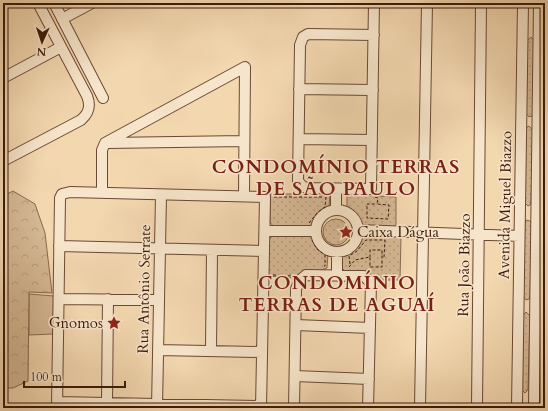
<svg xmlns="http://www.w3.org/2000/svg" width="548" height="411" font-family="Cardo,serif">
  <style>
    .grass { fill: #d4b793; stroke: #88684f }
    .forest { fill: url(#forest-crowns); stroke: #88684f }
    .park { fill: url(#park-dots); stroke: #88684f }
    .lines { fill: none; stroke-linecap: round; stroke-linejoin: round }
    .minor-casing { stroke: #6a4934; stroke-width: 12 }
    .path { stroke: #3c1a0b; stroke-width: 1; stroke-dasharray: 3 2; stroke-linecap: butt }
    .minor { stroke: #f7e5cb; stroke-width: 10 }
    .labels { text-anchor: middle; stroke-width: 3; stroke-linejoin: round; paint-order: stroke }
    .street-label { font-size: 15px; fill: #3c1a0b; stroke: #f7e5cb }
    .poi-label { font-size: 15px; fill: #3c1a0b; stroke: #f7e5cb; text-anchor: start }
    .district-label { font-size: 19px; font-weight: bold; letter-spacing: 1px; fill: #7a1f14; stroke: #f7e5cb }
  </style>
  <defs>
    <pattern id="forest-crowns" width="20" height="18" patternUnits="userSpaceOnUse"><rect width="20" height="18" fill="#d4b793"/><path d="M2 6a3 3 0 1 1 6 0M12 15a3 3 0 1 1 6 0" fill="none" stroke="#b79d7d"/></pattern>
    <pattern id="park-dots" width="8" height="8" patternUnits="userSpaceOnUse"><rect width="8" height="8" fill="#d4b793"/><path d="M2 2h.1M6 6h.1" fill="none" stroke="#b79d7d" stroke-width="1.8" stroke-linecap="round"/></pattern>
  </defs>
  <rect width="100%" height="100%" fill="#f3d7af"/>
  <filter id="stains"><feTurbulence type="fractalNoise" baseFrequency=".005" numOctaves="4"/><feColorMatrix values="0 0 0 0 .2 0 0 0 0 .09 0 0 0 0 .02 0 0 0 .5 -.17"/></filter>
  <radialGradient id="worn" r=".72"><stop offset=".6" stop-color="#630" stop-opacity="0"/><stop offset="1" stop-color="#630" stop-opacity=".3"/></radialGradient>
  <path class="grass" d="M29,294L54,296L53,334L29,335Z"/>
  <path class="forest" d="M13,191L35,204L45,233L52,293L29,292L28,381L13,388H3V196Z"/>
  <path class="park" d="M531,37L534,41L533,113L532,116L529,117L526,113L527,41Z
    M529,126L533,130L531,202L530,205L528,206L524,202L526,129L527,127Z
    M303,191L330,193L329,208C322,213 314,225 307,227L273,226L270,222V194H300Z
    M347,192L372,193L378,196L396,197V227L362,225L356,215L347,209Z
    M323 232a13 13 0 1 1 26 0a13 13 0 1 1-26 0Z
    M526,220L530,221L532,223L530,296L529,299L526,300L523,296L525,223Z
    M312,234L315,244L328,253L327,268L297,278L267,276L268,242L271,237L275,235Z
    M362,235L401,236L400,280H375C367,272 356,272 345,271L342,268V261L340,260V253C352,253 357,245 362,235Z
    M526,312L530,316L528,389L527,391L525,393L521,389L523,316Z"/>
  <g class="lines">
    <defs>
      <path id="minor" d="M54,3L103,98
        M62,19L92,3
        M374,35L308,34L303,37L300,45L298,181L303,187L310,188L371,189C372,127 373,65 374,3
        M3,78L61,47
        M299,89L373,90
        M299,139L372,140
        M107,143L244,141
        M3,161L81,120C89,113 91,106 87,96L38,3
        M336,189V210
        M102,193V150L105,143L245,67L244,196
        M316 231a21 21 0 1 1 42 0a21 21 0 1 1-42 0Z
        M358,230L519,236
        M265,231H316
        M59,246L264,251
        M337,275V252
        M59,299L159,300
        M296,325L370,328
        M158,350L262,352
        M211,351L212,250
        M295,376L369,379
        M57,402L262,406
        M107,403L108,299
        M57,408L60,198L62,194L70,192L265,197L261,408
        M157,408L161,195
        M294,408L296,289L300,280L306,275L364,276L371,283L368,408
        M420,408L427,3
        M477,408L481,3
        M517,408L523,3
        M534,408L539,3"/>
    </defs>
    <use href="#minor" class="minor-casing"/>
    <path class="path" d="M274,197H323
      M375,197L378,198L377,204L389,205L388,219L367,218V204H377
      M309,223L318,212L325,207L326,197
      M312,240L317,249L325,255V266H324
      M350,264L349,256L357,251L366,240H385L384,257L383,258
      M349,267L355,260L370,257V267H382V250H370V257
      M273,275L292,276"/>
    <use href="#minor" class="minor"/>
  </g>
  <defs>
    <symbol id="sight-bare" viewBox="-9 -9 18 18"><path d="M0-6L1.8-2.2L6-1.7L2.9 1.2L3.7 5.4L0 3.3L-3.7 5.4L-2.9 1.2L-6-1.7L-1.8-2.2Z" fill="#8f2418" stroke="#f7e5cb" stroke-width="2.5" paint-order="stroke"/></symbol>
  </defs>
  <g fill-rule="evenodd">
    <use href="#sight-bare" x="336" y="222" width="20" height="20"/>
    <use href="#sight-bare" x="104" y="313" width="20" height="20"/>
  </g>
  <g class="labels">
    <g class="street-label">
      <text transform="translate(505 205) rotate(-89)" y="5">Avenida Miguel Biazzo</text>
      <text transform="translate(464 265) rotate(-89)" y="5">Rua João Biazzo</text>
      <text transform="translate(144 289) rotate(-89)" y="5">Rua Antônio Serrate</text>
    </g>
    <g class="poi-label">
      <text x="357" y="237">Caixa Dágua</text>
      <text x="103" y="328" text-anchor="end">Gnomos</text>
    </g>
    <g class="district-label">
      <text x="336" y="173">CONDOMÍNIO TERRAS<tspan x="336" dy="22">DE SÃO PAULO</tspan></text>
      <text x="337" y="289">CONDOMÍNIO<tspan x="337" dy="22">TERRAS DE AGUAÍ</tspan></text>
    </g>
  </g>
  <rect width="548" height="411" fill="none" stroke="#f3d7af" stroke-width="16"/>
  <rect x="4" y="4" width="540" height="403" fill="none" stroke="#3c1a0b" stroke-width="2"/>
  <rect x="8" y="8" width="532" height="395" fill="none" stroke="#3c1a0b"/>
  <g transform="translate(42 42) rotate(183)" stroke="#f7e5cb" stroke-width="3" paint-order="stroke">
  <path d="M0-3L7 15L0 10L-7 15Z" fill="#3c1a0b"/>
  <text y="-6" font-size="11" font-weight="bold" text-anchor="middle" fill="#3c1a0b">N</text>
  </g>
  <path d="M24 381v6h101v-6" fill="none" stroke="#3c1a0b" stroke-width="2"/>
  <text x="30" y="381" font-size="12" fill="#3c1a0b" stroke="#f7e5cb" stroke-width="3" paint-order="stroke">100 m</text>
  <rect width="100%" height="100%" filter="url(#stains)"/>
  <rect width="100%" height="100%" fill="url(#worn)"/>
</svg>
